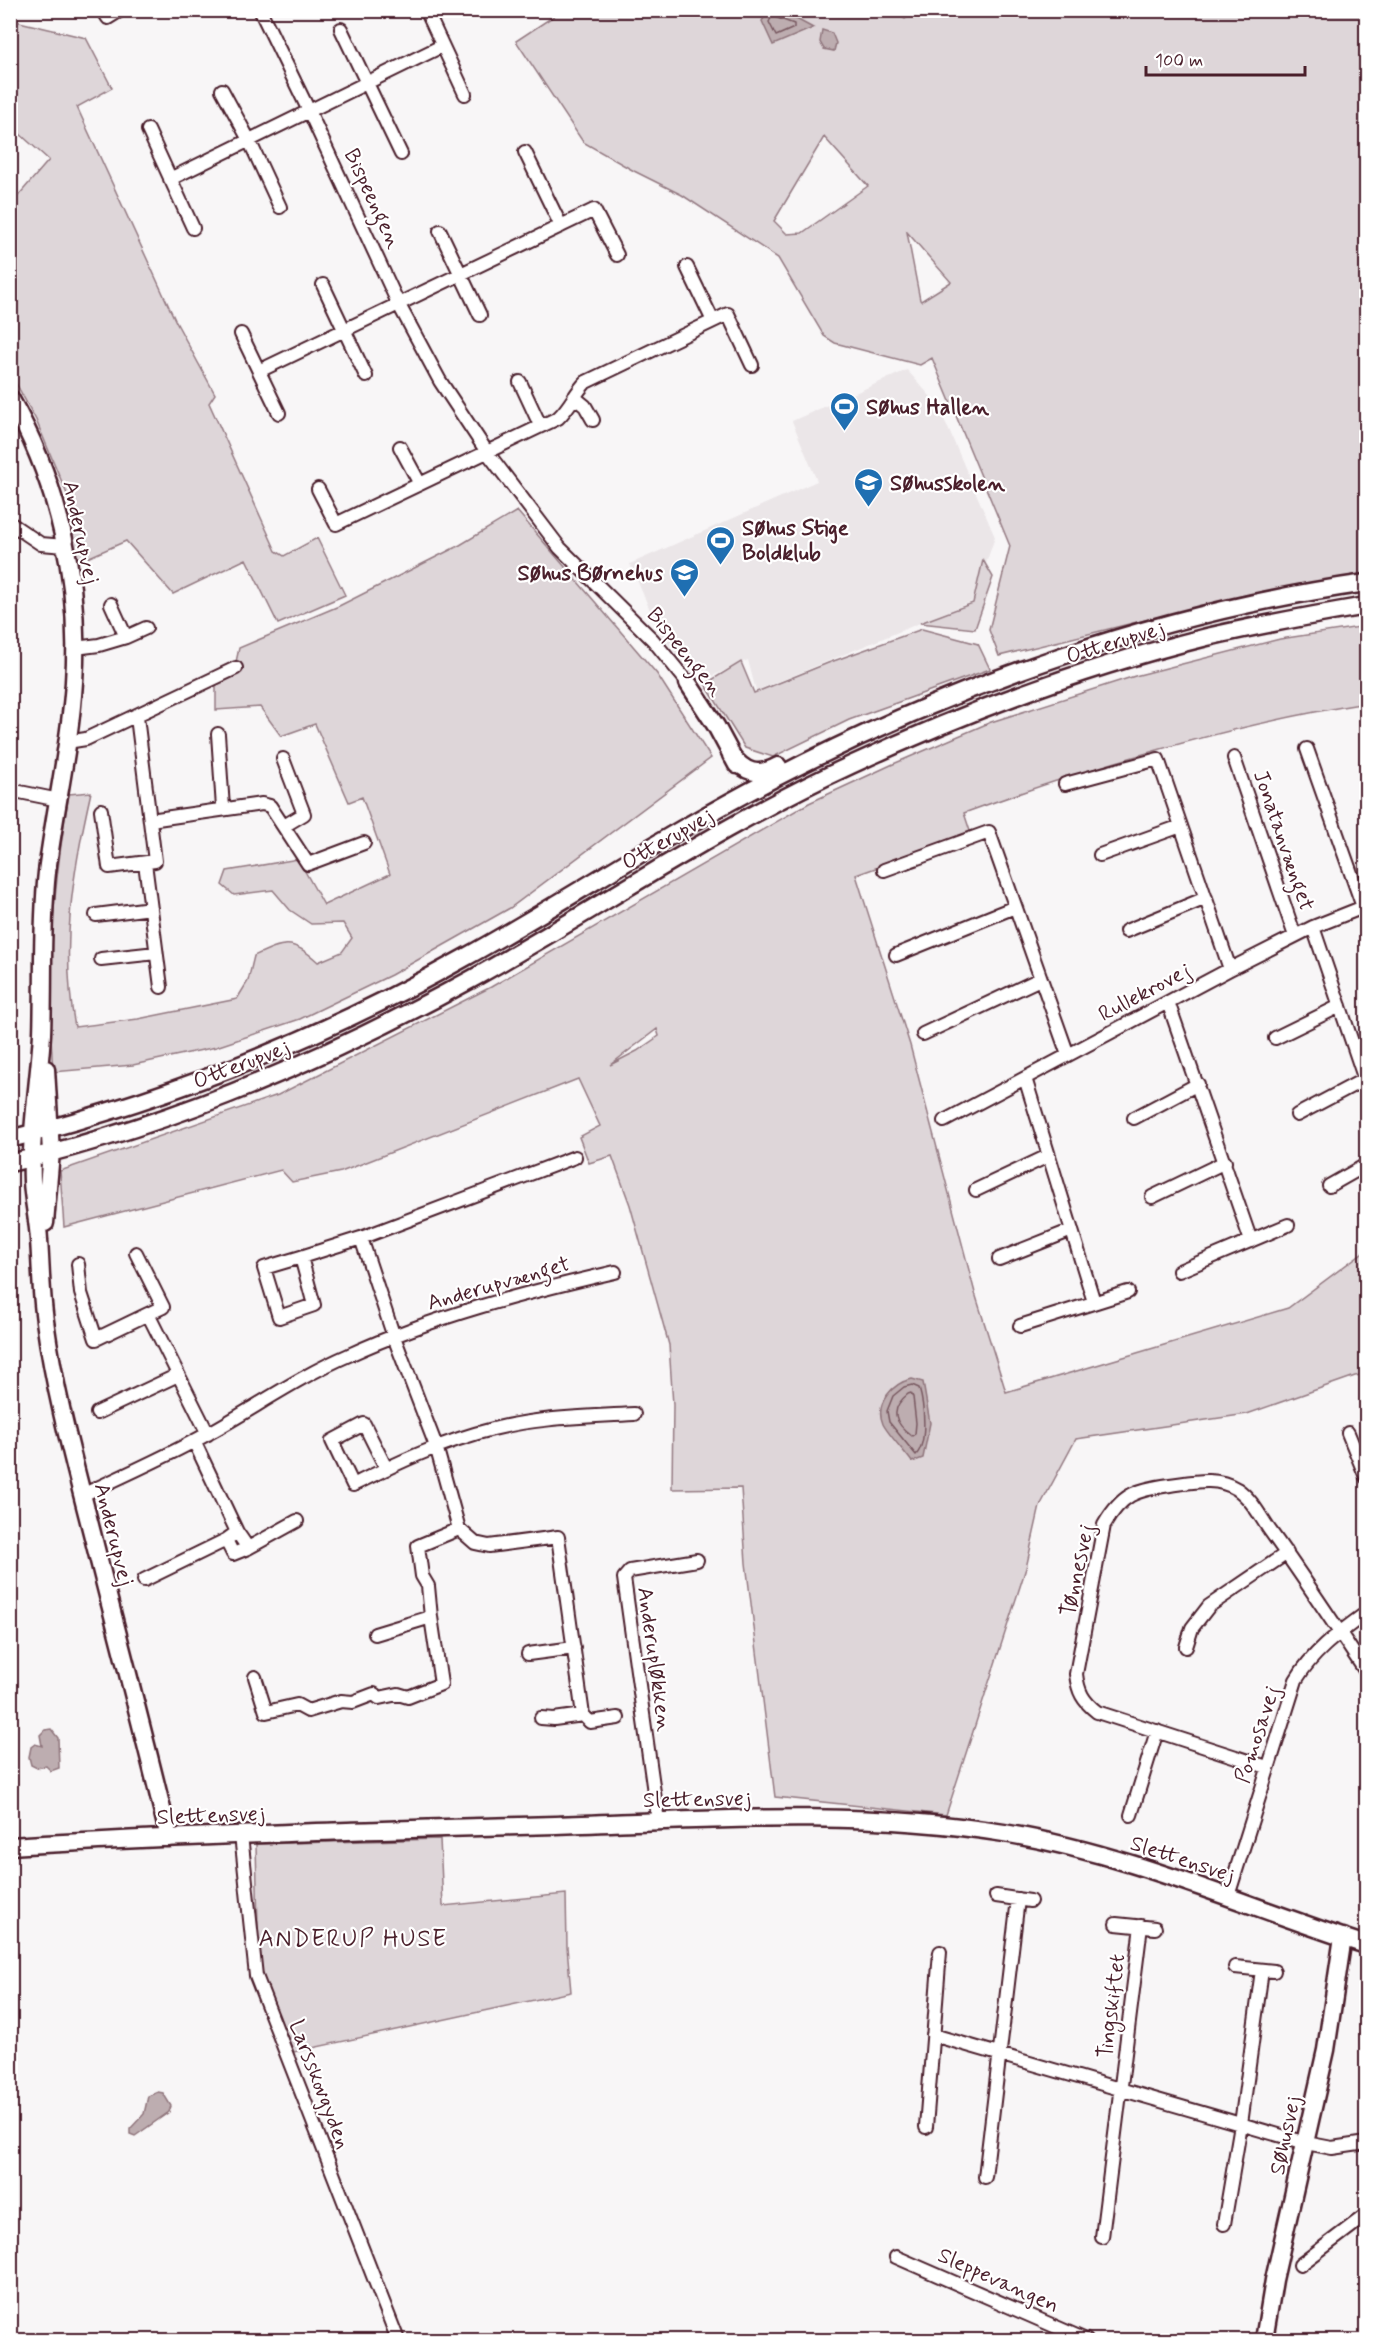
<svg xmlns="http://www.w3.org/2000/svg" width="1377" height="2351" font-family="Mynerve,sans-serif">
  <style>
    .built { fill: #ebe6e8 }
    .green { fill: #ded6d9; stroke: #947a82; stroke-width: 1.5; fill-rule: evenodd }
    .water { fill: #bdadb0; stroke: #8f747b; stroke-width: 1.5 }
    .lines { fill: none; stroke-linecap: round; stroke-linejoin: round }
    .shore { stroke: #785860; stroke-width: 1.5 }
    .street-casing { stroke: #4a1f2b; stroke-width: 16 }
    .secondary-casing { stroke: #4a1f2b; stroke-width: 21 }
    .street { stroke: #fff; stroke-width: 12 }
    .secondary { stroke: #fff; stroke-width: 16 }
    .labels { text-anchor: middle; stroke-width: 4.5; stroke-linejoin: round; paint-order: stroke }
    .street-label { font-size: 22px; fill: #4a1f2b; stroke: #fff }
    .poi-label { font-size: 22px; font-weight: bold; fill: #4a1f2b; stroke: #fff; text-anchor: start }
    .neighbourhood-label { font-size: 24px; letter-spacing: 1.5px; fill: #4a1f2b; stroke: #fff }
  </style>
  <rect width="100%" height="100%" fill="#f8f6f7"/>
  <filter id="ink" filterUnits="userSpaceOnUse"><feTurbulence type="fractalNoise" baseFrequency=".0167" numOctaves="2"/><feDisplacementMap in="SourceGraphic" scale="12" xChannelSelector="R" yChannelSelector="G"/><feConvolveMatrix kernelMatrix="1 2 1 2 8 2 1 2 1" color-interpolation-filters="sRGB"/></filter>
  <g filter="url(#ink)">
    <path class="built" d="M907,370L938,405L995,537L973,601L756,691L748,660L699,682L660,633L630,564L817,481L792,421Z"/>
    <path class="green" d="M563,10L913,11L903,17L890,11L905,19L919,10L1366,11V573L1251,594L999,656L989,630L1010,546L932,358L920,365L835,343L824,336L778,258L682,195L634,171L583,142L516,41ZM824,137L868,186L802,233L787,234L774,221ZM907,232L951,282L921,301L920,300Z
      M11,20L86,38L112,88L77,107L176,322L215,394L209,403L276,551L284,556L317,538L345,595L278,624L246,559L173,594L126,541L76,563L69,499L36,420L11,374V204L49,160L11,126Z
      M517,511L657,674L711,758L510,908L391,975L300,1019L216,1047L133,1065L53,1072C46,979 53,885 69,794L91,792C73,871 60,946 75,1027L138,1019L237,999L248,981L254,956C284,942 292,938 318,962L342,952L352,938L343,923L311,924L290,910L273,890L234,895L222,885L227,871L298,859L324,905L390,874L362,797L349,802L315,724L281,736L260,707L216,710V673L236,662L239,648L339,606L460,545Z
      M983,560L993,577L975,629L920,623L973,603Z
      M1366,626V703C1228,725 1095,765 964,813L971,834L856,875L910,1045L975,1293L1006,1392L1288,1308L1366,1250V1374L1355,1376L1247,1414L1076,1439L1040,1506L1026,1568L946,1815L775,1797L746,1563L741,1488L672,1489L673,1405L669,1345L630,1205L612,1156L589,1163L579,1137L600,1126L578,1079L341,1172L292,1182L281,1170L64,1227L60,1171L278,1095L491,987L809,803L891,765L991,722L1135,676L1280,639ZM657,1029L659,1036L637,1051L610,1065Z
      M922,629L978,644L990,669L849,720L773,757L745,748L705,684L741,662L754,693L828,663Z
      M440,1839L443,1906L566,1894L567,1947L571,1992L294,2052L259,1971L256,1844Z"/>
    <path class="water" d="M768,11L789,15L813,28L773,45L762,21Z
      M822,30L832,33L836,43L834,51L824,49L820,42Z
      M912,1379L923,1382L930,1423L923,1458L912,1462C905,1452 888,1434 883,1424C874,1403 893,1383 912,1379Z
      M51,1729L58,1738L59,1768L51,1771L46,1766L37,1768L31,1765L29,1757L31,1747L35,1744L42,1746L40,1735L45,1730Z
      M158,2092L163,2093L171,2106L169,2112L135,2136L130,2134V2129L144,2114L148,2096Z"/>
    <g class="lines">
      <path class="shore" d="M772,16L794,24V28L776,36L769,22Z
        M912,1385L919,1388C924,1404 928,1442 916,1455L889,1422L887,1411L893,1396L904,1387Z
        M908,1394L911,1393L913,1397L916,1423L915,1434L912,1436C894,1423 889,1409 908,1394Z"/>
      <defs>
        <path id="street" d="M103,10L108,18L121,10
          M260,10L309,111L398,303L440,381L487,452L560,548L653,640L688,683
          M426,10L465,94
          M341,29L401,154
          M222,90L249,140L280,207
          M148,130L193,228
          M525,152L561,226
          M170,179L442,46
          M440,231L480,315
          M687,267L713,321
          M323,285L366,376
          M241,334L279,413
          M259,371L594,210L617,255
          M520,382L540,425
          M574,397L585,406L593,420
          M400,447L420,484
          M318,489L336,524L558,418C570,407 575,393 586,382L728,314L752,365
          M10,523L41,544L65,546
          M126,637L146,628
          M75,648L99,645L126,637L111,604
          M218,734L223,808
          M67,742L86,739L236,668
          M1307,749L1363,907
          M1234,758L1295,936
          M283,759L304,814L284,826
          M1065,784L1158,759L1230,969
          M10,790L59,800
          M101,810L109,867L155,861L137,717
          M150,820L262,804L270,806L308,864L364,843
          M1100,855L1181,826
          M145,863L161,987
          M884,870L989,832L1068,1055
          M96,915L151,908
          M1313,927L1366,1083
          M1126,931L1206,898
          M896,955L1015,907
          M101,959L156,953
          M1168,1002L1251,1241
          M923,1034L1040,979
          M1275,1038L1340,1006
          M1025,1078L1094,1302
          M1297,1115L1365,1079
          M1134,1118L1198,1084
          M944,1121L1230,969L1313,927L1366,906
          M1329,1186L1366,1165
          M976,1190L1048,1156
          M1152,1197L1225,1162
          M361,1238L394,1337L436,1446L459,1529
          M136,1253L163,1307L148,1314L208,1434
          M301,1257L264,1268L279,1317L314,1305L301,1257L361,1238L575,1157
          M999,1259L1072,1230
          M78,1264L81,1293L96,1339L148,1314
          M1179,1271L1288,1225
          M1020,1326L1128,1292
          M97,1413L178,1375
          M1348,1433L1366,1477
          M194,1441L237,1532L248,1548L233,1554L226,1540L237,1532
          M386,1468L364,1424L332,1441L353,1485C399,1462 444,1441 493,1429C539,1417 587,1417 634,1414
          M82,1495C125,1475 168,1456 209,1433C256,1407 300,1376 349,1355C434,1316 524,1293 615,1272
          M459,1529L475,1543L489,1546L558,1537L583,1715L554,1719L541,1718
          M248,1548L297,1521
          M144,1580L226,1540
          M375,1634L431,1617
          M1186,1647L1192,1628L1209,1606L1287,1553
          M528,1654L574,1648
          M255,1677L266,1712L297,1705L308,1711L341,1701L353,1702L374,1694L379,1698L398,1694L408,1697L441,1684L431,1617L428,1586L422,1576L418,1546L459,1529
          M583,1715L590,1722L618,1718
          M1267,1767L1097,1712C1083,1701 1078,1692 1076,1674L1104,1525C1122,1494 1135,1490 1170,1485C1193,1482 1216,1476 1237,1489C1252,1499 1261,1518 1271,1532C1304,1578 1335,1625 1366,1672
          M1131,1815L1157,1731
          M658,1821L624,1578L630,1571L697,1560
          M241,1835L256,1976L398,2340
          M996,1896L1030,1901
          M1228,1896L1296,1680C1314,1650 1339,1633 1366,1613
          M1116,1924L1155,1928
          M1235,1967L1274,1971
          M933,2035L1306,2143L1332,2148L1366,2143
          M926,2127L940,1952
          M985,2177L1018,1899
          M1224,2224L1241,2124L1262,1970
          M1102,2237L1141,1926
          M896,2257L1086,2340
          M1300,2265L1366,2215"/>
        <path id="secondary" d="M10,398C59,483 81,583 74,682C70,746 55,808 47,872C41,926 44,980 42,1034C39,1083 30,1132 32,1181C33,1201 38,1220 39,1240C41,1267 41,1294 45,1321C55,1394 75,1466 93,1537C118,1637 145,1737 169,1838
          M688,683L716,726L737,765
          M731,755C745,773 758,777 778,766
          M10,1139C168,1099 322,1038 464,958C567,901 666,834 771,780C955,684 1161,612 1366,583
          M10,1163C169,1126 328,1058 470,980C598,909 718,826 851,765C965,712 1085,667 1207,637C1259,625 1313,615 1366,606
          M45,1223L51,1152L46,1069
          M10,1846C192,1835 374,1830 556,1825C705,1820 856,1809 1004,1833C1131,1854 1245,1906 1366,1945
          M1264,2340L1274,2280L1326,2050L1343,1937"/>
      </defs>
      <use href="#street" class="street-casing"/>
      <use href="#secondary" class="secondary-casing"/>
      <use href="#street" class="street"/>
      <use href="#secondary" class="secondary"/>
    </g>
  </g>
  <defs>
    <symbol id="stadium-pin" viewBox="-11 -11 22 30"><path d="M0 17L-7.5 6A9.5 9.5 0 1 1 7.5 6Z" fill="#1f6fb2" stroke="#fff"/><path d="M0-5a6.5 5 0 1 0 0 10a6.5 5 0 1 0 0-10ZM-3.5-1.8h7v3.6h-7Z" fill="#fff"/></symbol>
    <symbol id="school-pin" viewBox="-11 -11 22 30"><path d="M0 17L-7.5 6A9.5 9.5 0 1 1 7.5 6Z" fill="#1f6fb2" stroke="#fff"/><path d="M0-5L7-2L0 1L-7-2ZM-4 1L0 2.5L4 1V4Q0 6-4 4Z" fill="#fff"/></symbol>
  </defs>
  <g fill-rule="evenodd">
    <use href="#stadium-pin" x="828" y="390" width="33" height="45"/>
    <use href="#school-pin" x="852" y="466" width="33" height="45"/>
    <use href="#stadium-pin" x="704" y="524" width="33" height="45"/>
    <use href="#school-pin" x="668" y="556" width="33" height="45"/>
  </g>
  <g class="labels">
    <g class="street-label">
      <text transform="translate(374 198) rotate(65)" y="8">Bispeengen</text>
      <text transform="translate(82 532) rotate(78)" y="8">Anderupvej</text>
      <text transform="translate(1115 641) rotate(-17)" y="8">Otterupvej</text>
      <text transform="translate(686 651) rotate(51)" y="8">Bispeengen</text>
      <text transform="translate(667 838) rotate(-30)" y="8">Otterupvej</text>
      <text transform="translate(1285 840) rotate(71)" y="8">Jonatanvænget</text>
      <text transform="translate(1144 991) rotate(-28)" y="8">Rullekrovej</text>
      <text transform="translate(241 1063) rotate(-21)" y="8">Otterupvej</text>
      <text transform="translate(498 1282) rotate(-16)" y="8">Anderupvænget</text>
      <text transform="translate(115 1534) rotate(76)" y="8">Anderupvej</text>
      <text transform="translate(1076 1570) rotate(-78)" y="8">Tønnesvej</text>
      <text transform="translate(656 1659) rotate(82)" y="8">Anderupløkken</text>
      <text transform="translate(1256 1734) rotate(-72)" y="8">Pomosavej</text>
      <text transform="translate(697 1798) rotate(-1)" y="8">Slettensvej</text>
      <text transform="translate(211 1814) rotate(-2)" y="8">Slettensvej</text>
      <text transform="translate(1183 1858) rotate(18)" y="8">Slettensvej</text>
      <text transform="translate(1110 2006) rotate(-83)" y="8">Tingskiftet</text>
      <text transform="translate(321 2084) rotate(69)" y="8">Larsskovgyden</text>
      <text transform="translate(1284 2135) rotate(-78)" y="8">Søhusvej</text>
      <text transform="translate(999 2279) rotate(24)" y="8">Sleppevangen</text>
    </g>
    <g class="poi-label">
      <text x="866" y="414">Søhus Hallen</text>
      <text x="890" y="490">Søhusskolen</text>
      <text x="742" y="535">Søhus Stige<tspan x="742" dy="25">Boldklub</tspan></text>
      <text x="663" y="580" text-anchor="end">Søhus Børnehus</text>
    </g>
    <g class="neighbourhood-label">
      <text x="353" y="1946">ANDERUP HUSE</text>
    </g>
  </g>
  <rect width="1377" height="2351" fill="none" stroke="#fff" stroke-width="36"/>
  <rect x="18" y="18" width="1341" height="2315" fill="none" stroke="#4a1f2b" stroke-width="2" filter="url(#ink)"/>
  <path d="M1146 66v9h159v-9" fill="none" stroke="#4a1f2b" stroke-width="3"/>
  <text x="1155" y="66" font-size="18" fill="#4a1f2b" stroke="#ffffff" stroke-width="4.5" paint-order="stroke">100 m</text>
</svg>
